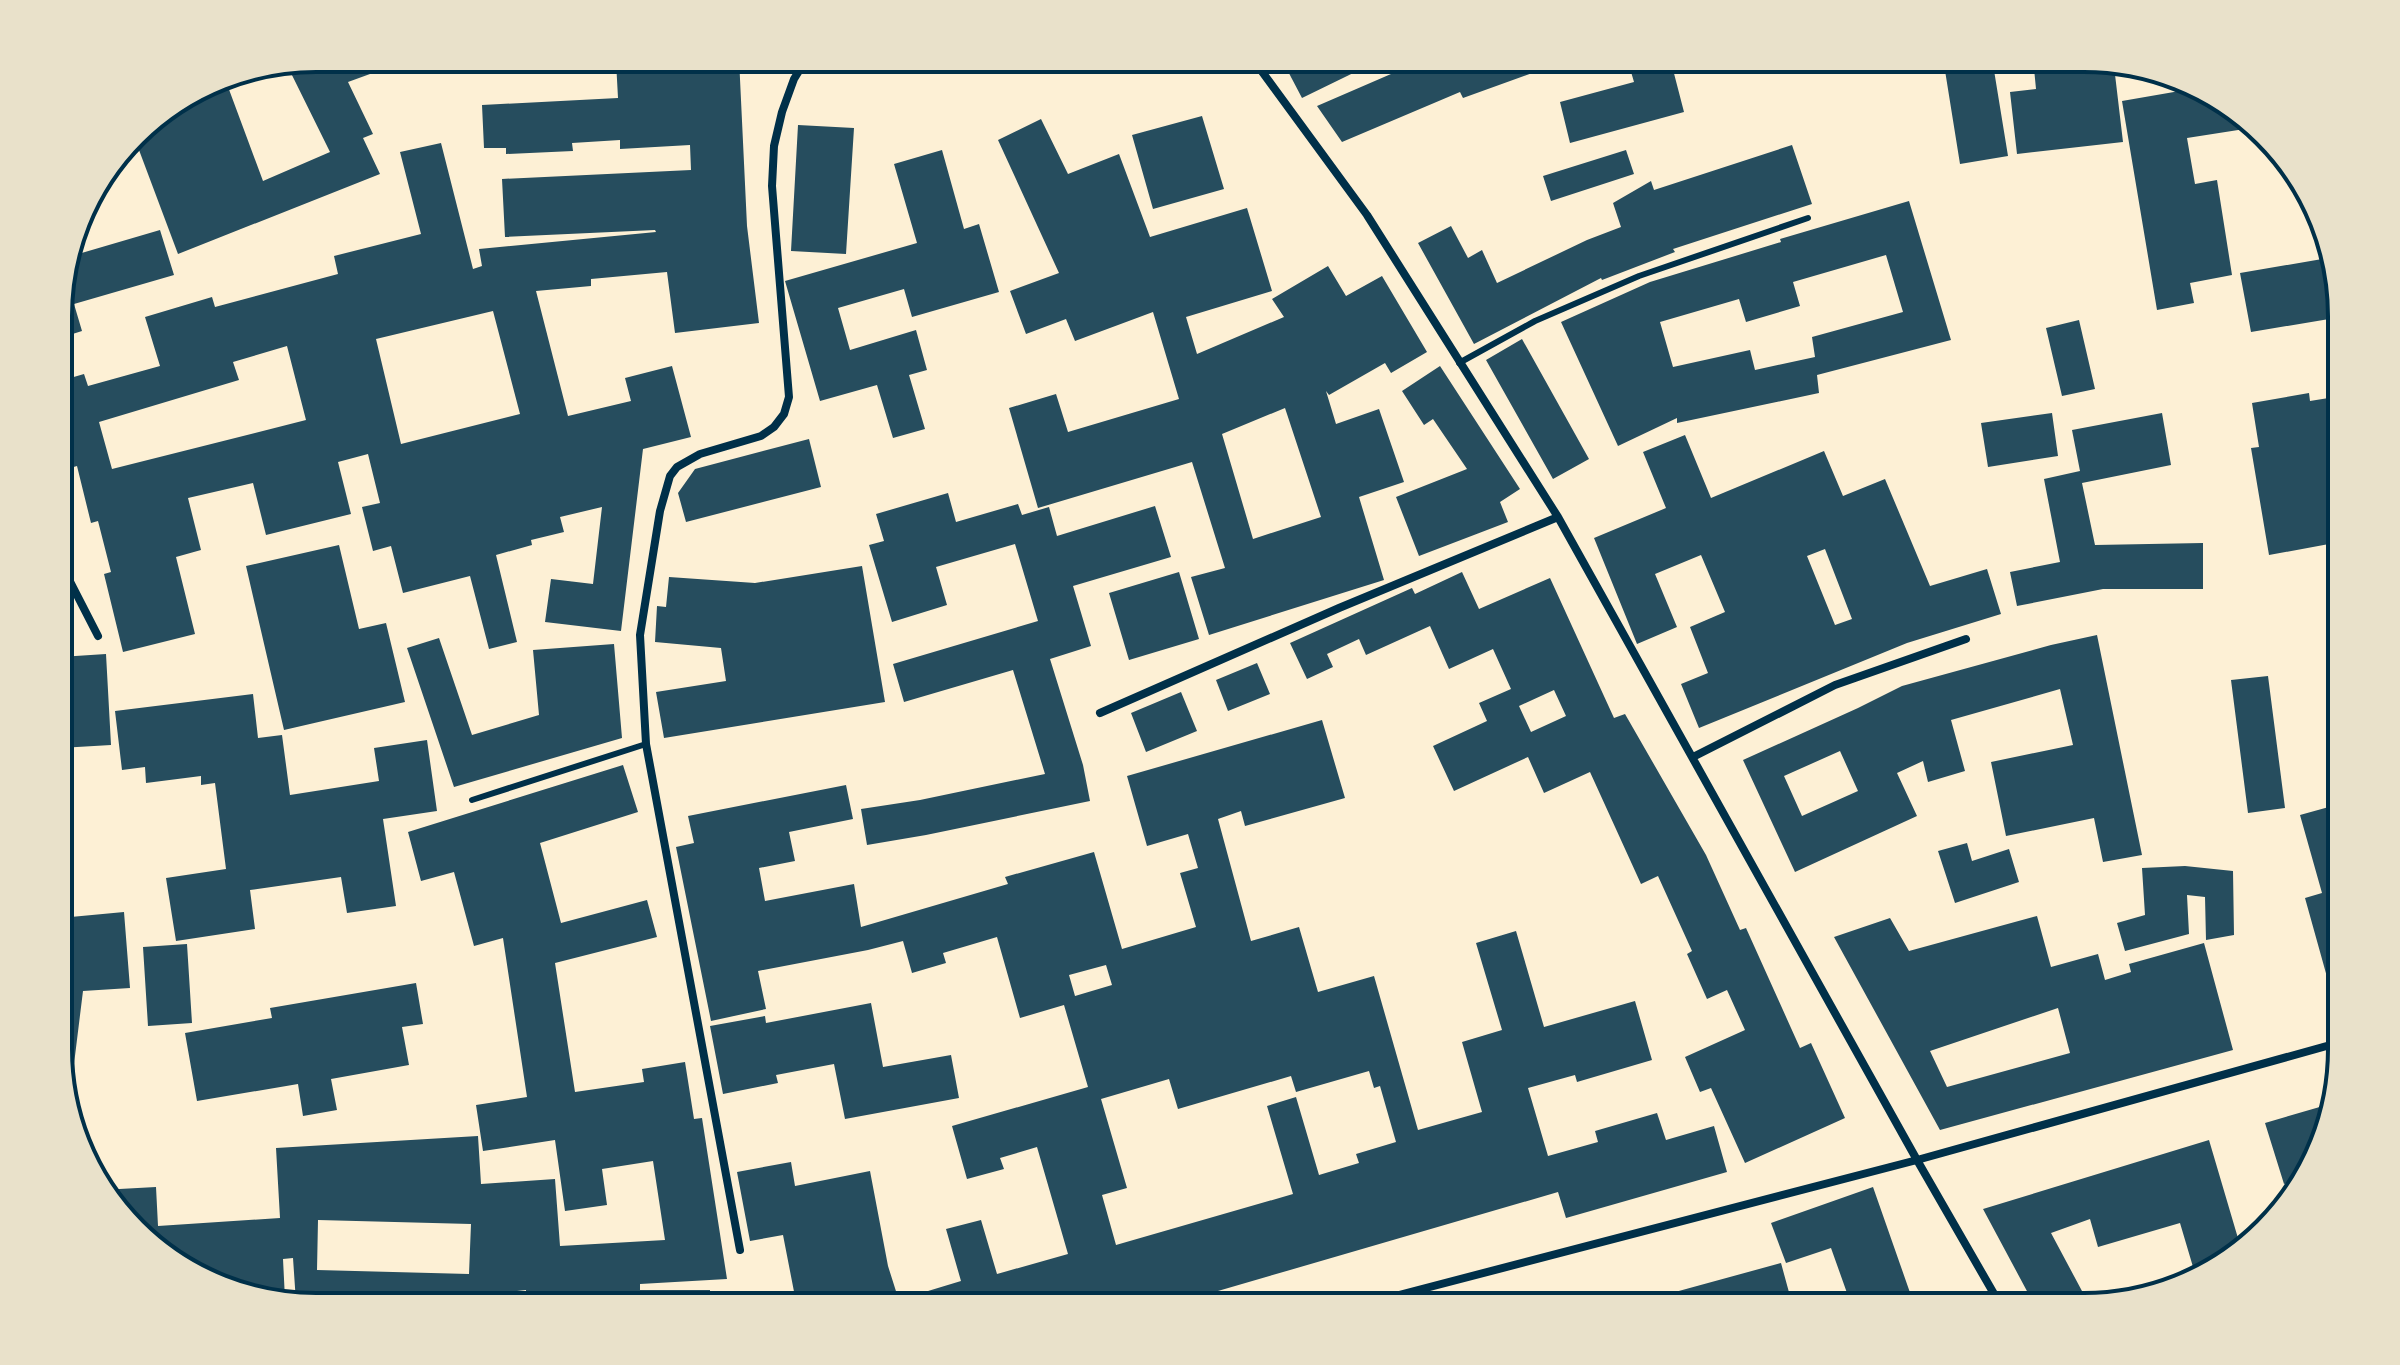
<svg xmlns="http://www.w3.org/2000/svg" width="2400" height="1365" font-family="Lato,sans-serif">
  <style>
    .building { fill: #264d5e; fill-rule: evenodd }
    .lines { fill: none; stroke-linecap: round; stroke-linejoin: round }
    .service { stroke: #003049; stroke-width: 6 }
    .minor { stroke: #003049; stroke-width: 8 }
    .rim { fill: none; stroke: #003049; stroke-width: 4 }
  </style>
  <rect width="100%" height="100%" fill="#fdf0d5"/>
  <path class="building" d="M316,58H414L348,82L373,134L363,138L380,174L178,254L136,142L151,136L146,122L218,77L224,76L263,181L330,152L287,65Z
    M595,58H739L747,226L759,323L675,333L667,272L591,279V286L536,291L568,416L631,401L625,378L672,366L691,437L643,449L621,631L545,622L551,579L593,584L602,507L560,517L564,532L531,540L532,545L496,555L517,642L489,649L470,576L403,593L391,546L373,551L362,507L380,503L368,454L338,462L351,514L266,535L253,483L188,498L201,550L176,557L195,634L123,652L104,574L111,572L98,521L91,523L77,466L60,471V381L84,374L88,386L160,366L145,317L212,297L215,307L338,274L334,256L421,234L400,152L441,143L473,269L482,266L479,249L656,232L655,230L505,237L502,179L691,170L690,145L620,149V140L572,143L573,151L506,154V148H484L482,105L618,98L616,61L597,66ZM493,311L520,414L401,444L376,339ZM287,346L306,420L112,469L99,422L239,380L233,362Z
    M1281,58H1384L1302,98Z
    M1428,58H1574L1463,98L1460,92L1342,142L1317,106Z
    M1627,58H1670L1684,112L1570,143L1560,102L1634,82Z
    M1943,58H1992L2008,156L1960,164Z
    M2033,58H2084L2114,66L2123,142L2017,154L2010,92L2036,89Z
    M2197,88L2212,92L2251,128L2187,138L2195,184L2217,180L2232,275L2190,283L2194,303L2157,310L2122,101Z
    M1202,116L1224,189L1153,209L1132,135Z
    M1041,119L1068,174L1119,154L1150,237L1247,208L1272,291L1186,317L1197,354L1284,317L1272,299L1328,266L1346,296L1382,276L1427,352L1391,373L1385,363L1329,395L1326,391L1336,424L1379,409L1404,482L1359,497L1384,580L1209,635L1191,577L1225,568L1192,462L1038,508L1009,408L1056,394L1068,432L1179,399L1153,312L1075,341L1066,319L1026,334L1010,291L1059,273L998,140ZM1285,408L1321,517L1253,539L1222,434Z
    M798,125L854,128L846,254L791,251Z
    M1792,145L1812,204L1673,249L1675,252L1602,280L1601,278L1474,344L1418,243L1451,226L1468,258L1482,250L1497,283L1587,240L1621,227L1613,203L1651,181L1654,190Z
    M942,150L964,229L979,224L999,292L912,317L904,289L838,308L850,350L916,330L927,370L909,375L925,429L893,438L877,385L820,401L785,281L917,243L894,164Z
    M1626,150L1634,174L1551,201L1543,176Z
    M1909,201L1951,340L1817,375L1819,393L1677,423V418L1618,446L1561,322L1650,282L1781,242L1780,239ZM1886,255L1903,312L1812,337L1815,357L1755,370L1750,350L1673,367L1660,322L1739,299L1746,322L1800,306L1793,282Z
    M160,230L174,275L74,304L82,331L60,338V283L68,257Z
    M2328,258L2341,299V317L2251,332L2240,273Z
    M2079,320L2095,389L2062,396L2046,328Z
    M1522,339L1589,459L1553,479L1486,360Z
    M1440,366L1520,489L1500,502L1508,522L1419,556L1396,497L1467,469L1433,419L1424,425L1402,391Z
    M2309,393L2310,401L2341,396V552L2331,554L2329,544L2269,555L2251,448L2259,447L2252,403Z
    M2052,413L2058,456L1988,467L1981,423Z
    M2162,413L2171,465L2082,483L2095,545L2203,543V589H2103L2017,606L2010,572L2060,562L2044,479L2080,471L2072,430Z
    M1685,435L1711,498L1824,451L1843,496L1885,479L1930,586L1987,569L2001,614L1907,643L1699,728L1681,684L1708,673L1690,627L1725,612L1701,555L1655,574L1677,627L1637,644L1594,538L1666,508L1643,452ZM1825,549L1852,619L1835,625L1807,556Z
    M809,439L821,487L686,522L678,493L695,469Z
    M948,493L956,522L1018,504L1022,515L1049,507L1057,536L1155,506L1171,557L1073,586L1091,646L1050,659L1083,765L1090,801L926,835L867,845L861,809L920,800L1045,774L1013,670L904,702L893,664L1038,621L1015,544L936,567L947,605L892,622L869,545L884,541L876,514Z
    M339,545L359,629L386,623L405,702L284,730L246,566Z
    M862,566L885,702L664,738L656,692L726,681L721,648L655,642L657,606L666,607L669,577L755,583Z
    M1179,572L1199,639L1129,660L1109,593Z
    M1462,572L1479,609L1550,578L1614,718L1625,714L1706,855L1740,930L1746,928L1800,1048L1811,1043L1845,1118L1745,1163L1711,1088L1700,1092L1685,1057L1745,1030L1727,990L1707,999L1687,954L1692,951L1658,876L1641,884L1590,772L1544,793L1528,757L1454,791L1433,746L1487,721L1479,703L1511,689L1493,649L1449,669L1430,626L1366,655L1359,639L1327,654L1333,667L1307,679L1290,643L1412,588L1415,594ZM1554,690L1566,716L1531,732L1519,706Z
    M2097,635L2142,855L2103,862L2094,818L2006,836L1991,762L2073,745L2060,689L1951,720L1965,771L1928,782L1923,761L1897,773L1917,816L1795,872L1743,760L1858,708L1902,686L2051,645ZM1840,751L1858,791L1802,816L1784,776Z
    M439,638L472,735L539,715L533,650L614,644L622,738L454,787L407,648Z
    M106,654L111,745L60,748V657Z
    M1257,663L1270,694L1228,711L1216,680Z
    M2268,676L2285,808L2248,813L2231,680Z
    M1181,692L1197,731L1146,752L1131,713Z
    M253,694L258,738L282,735L290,795L379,781L374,748L427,740L437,811L383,819L396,906L347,913L341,877L250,890L255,929L176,941L166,878L226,869L215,783L201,785V776L146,783L145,767L122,770L115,711Z
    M1322,720L1345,798L1245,826L1241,811L1218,819L1251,941L1299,927L1318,992L1374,976L1418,1130L1482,1112L1462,1042L1502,1030L1476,943L1516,931L1544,1027L1635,1001L1652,1060L1577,1082L1575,1075L1528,1088L1548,1156L1598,1142L1595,1131L1657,1113L1666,1140L1714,1126L1727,1172L1566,1218L1558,1192L1163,1307H933L928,1291L961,1281L946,1229L981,1220L997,1274L1068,1254L1037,1147L1000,1158L1004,1169L967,1179L952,1126L1088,1087L1064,1005L1020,1018L997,937L943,953L946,963L912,973L903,941L868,950L758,971L766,1009L711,1021L676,847L694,843L688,816L846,785L853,819L789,832L795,861L759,868L765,901L854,884L861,927L1008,884L1005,877L1094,852L1122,949L1196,927L1180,873L1198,868L1188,834L1147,846L1127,776ZM1106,965L1112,985L1075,996L1069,975ZM1369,1071L1374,1088L1380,1086L1396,1142L1356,1154L1359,1163L1319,1175L1296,1097L1267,1106L1293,1194L1116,1245L1102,1195L1127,1188L1101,1099L1169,1079L1178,1109L1291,1076L1296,1092Z
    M623,765L638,812L540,843L561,923L647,900L657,937L555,963L575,1092L644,1082L642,1069L685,1062L694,1119L702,1118L727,1279L640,1284V1290H710V1307H526V1290L517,1291L518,1307H316L296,1302L293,1258L283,1259L285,1299L188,1273L102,1193L101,1190L156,1187L158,1226L280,1218L276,1148L478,1136L481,1184L555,1179L560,1246L665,1240L653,1161L602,1169L607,1205L565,1211L555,1140L483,1151L476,1105L527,1097L503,938L474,946L454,872L421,881L408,832ZM318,1220L471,1224L469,1274L317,1270Z
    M2336,805L2341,825V1020H2339L2305,898L2322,893L2300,815Z
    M1967,843L1972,861L2009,849L2019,882L1955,903L1938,851Z
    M2185,866L2233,871L2234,935L2206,940L2205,897L2187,895L2189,934L2125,951L2117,923L2145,915L2142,868Z
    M124,912L130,988L83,991L74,1064L60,1067V918Z
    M2037,916L2051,967L2098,954L2105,980L2131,972L2129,964L2204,943L2233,1050L1940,1130L1834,937L1890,918L1909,951ZM2058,1008L2070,1053L1947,1087L1930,1051Z
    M187,944L192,1023L148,1026L143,947Z
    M416,983L423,1024L402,1027L409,1065L331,1079L337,1110L303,1116L298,1084L197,1101L185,1033L272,1018L270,1008Z
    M871,1003L883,1067L951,1055L959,1098L845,1119L834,1064L776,1075L778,1083L723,1094L710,1026L765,1016L766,1023Z
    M2330,1104L2308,1177L2284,1184L2265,1123Z
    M2209,1140L2240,1245L2213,1272L2196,1277L2180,1223L2098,1247L2090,1219L2051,1233L2090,1306H2035L1983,1209Z
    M791,1162L795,1186L870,1171L888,1266L901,1307H797L783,1235L750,1241L737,1172Z
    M1873,1187L1914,1304L1945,1293L1952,1307H1852L1831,1248L1786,1263L1771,1223Z
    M1781,1263L1793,1307H1624V1306Z"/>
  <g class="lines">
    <path class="service" d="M1459,363L1535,321L1639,276L1808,218
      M472,800L646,744"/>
    <path class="minor" d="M1252,58L1367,215L1558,517L1917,1160L2001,1306
      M60,562L98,636
      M1100,713L1339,608L1558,517
      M1693,757L1835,685L1966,639
      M740,1250L646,744L640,635L660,511L670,476L677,467L700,454L761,436L774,427L784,414L789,397L772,186L774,146L782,112L794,79L807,58
      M1353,1307L1917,1160L2341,1042"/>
  </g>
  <path d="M0 0H2400V1365H0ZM316 72H2084A244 244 0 0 1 2328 316V1049A244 244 0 0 1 2084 1293H316A244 244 0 0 1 72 1049V316A244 244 0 0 1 316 72Z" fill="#e9e1ca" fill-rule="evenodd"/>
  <path class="rim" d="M316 72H2084A244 244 0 0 1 2328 316V1049A244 244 0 0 1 2084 1293H316A244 244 0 0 1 72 1049V316A244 244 0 0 1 316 72Z"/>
</svg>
